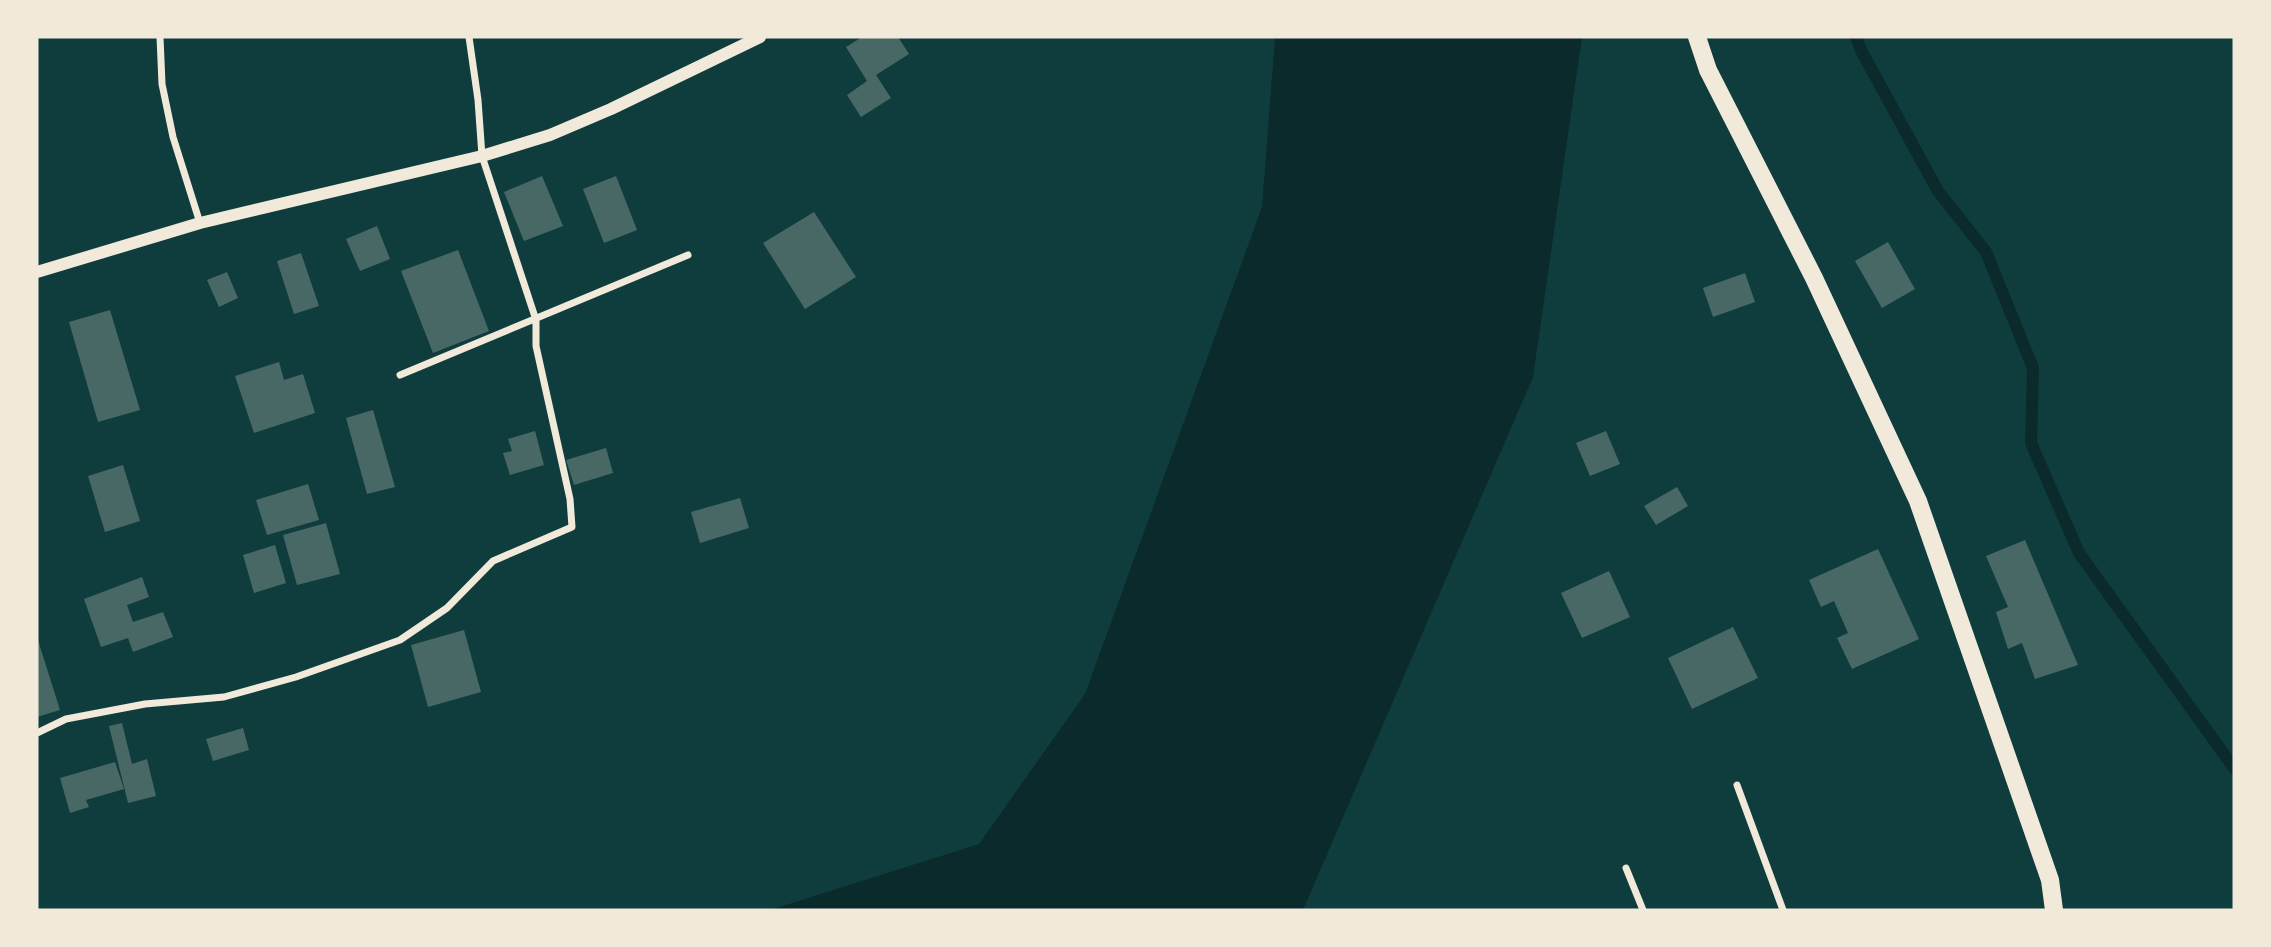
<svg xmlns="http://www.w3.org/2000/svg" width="2271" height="947" font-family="'Nunito Sans',sans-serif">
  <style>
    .water { fill: #0a2a2b }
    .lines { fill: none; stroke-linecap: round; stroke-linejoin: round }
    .stream { stroke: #0a2a2b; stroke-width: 12 }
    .building { fill: #486865 }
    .minor { stroke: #f1e9da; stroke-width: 7 }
    .tertiary { stroke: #f1e9da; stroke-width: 12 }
    .primary { stroke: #f1e9da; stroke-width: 18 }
  </style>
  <rect width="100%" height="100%" fill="#0f3d3e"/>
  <path class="water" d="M1275,37H1582L1533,377L1303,910H770L979,844L1085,694L1262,207Z"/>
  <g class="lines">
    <path class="stream" d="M1856,37L1862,52L1938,191L1986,252L2033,368L2031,443L2079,553L2234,768"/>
  </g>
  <path class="building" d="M862,37H898L909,54L876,75L891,98L861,117L847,95L867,81L846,47Z
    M542,176L563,226L524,241L504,192Z
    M616,176L637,230L604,243L583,189Z
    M814,212L856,277L805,309L763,243Z
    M377,226L390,259L360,271L346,239Z
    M1888,242L1915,289L1882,308L1855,261Z
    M458,250L489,331L433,353L401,271Z
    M301,253L319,306L294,314L277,261Z
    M227,272L238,298L219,307L207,280Z
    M1745,273L1755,302L1713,317L1703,288Z
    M110,310L140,410L98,422L69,322Z
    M279,362L284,380L303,374L315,413L254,433L235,376Z
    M373,410L395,487L367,494L346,418Z
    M535,431L544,465L510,475L503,453L512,451L508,439Z
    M1606,431L1620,464L1590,476L1576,443Z
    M606,448L613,473L574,485L566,460Z
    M123,465L140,521L105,532L88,476Z
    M308,484L319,520L267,535L256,500Z
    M1677,487L1688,506L1656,525L1644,506Z
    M740,498L749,528L700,543L691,512Z
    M326,523L340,574L297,585L283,535Z
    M2025,540L2078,665L2035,679L2022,643L2008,649L1996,612L2008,607L1986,556Z
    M275,545L286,583L254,593L243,555Z
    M1878,549L1919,639L1852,669L1837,638L1848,633L1834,601L1821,607L1809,580Z
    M1609,571L1630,617L1582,638L1561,593Z
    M142,577L149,597L127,605L133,622L163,612L173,637L133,652L128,638L101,647L84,599Z
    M1733,627L1758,678L1692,709L1668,658Z
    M464,630L481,692L428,707L411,645Z
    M37,637L60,710L37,717Z
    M122,723L132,764L147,759L156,796L128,803L109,726Z
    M243,728L249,750L213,761L206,739Z
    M115,762L124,789L86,800L89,807L70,813L60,778Z"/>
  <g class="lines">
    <path class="minor" d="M160,37L162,84L173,137L200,223
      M400,375L688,255
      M37,733L66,719L145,704L224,697L296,677L400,640L447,608L493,561L572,527L570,499L536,346V320L482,156L478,100L469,37
      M1737,785L1783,910
      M1626,868L1643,910"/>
    <path class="tertiary" d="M37,272L200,223L482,156L550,135L611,109L760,37"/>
    <path class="primary" d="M1697,37L1708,70L1814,278L1918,501L2050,880L2054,910"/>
  </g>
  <rect width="2271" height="947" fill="none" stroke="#f1e9da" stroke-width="77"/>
</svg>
